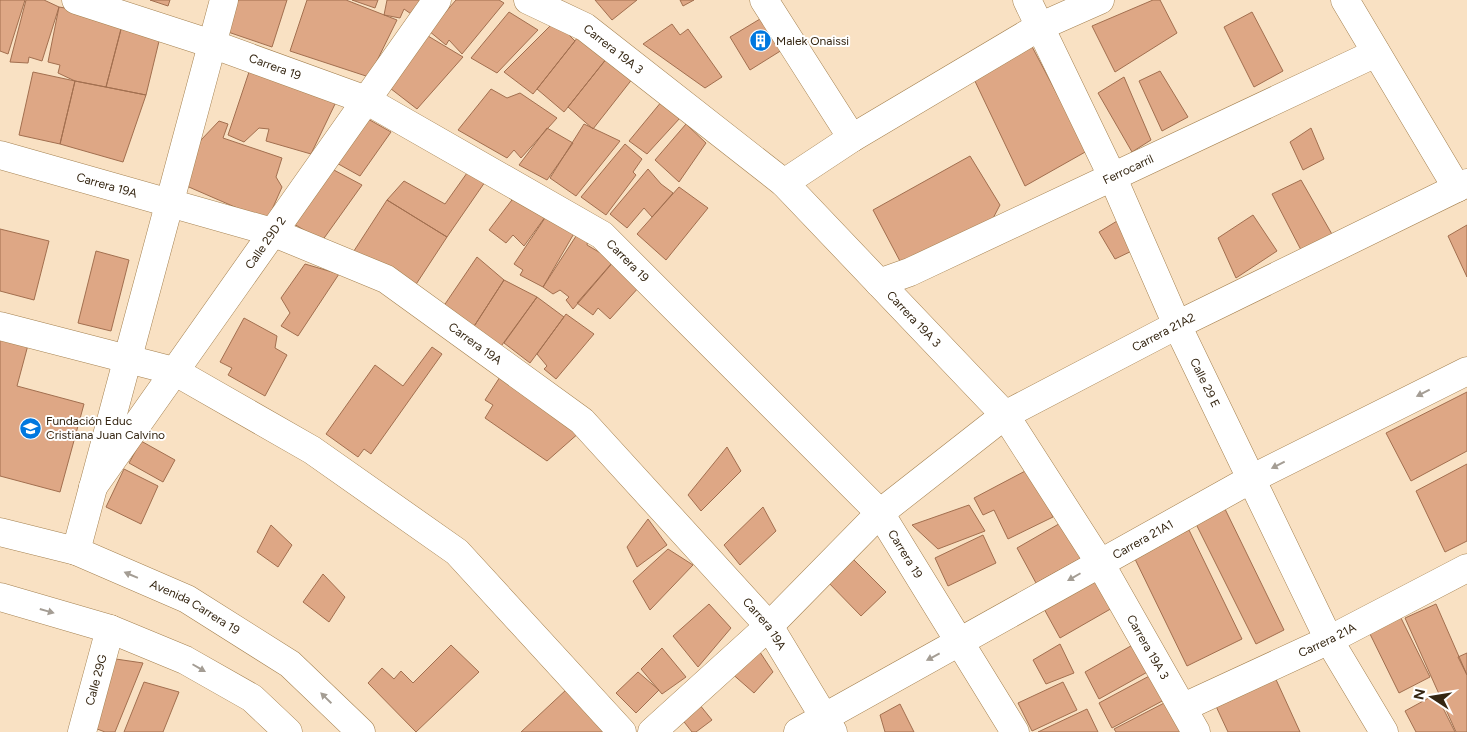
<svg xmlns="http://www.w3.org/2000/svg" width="1467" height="732" font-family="Figtree,sans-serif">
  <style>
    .building { fill: #dea785; stroke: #a26f4f }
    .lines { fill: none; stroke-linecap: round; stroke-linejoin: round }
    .street-casing { stroke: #a4804f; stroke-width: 29 }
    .secondary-casing { stroke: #a4804f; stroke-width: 29 }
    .street { stroke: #fff; stroke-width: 28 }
    .secondary { stroke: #fff; stroke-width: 28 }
    .oneway { fill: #a49d94 }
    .labels { text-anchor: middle; stroke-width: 4; stroke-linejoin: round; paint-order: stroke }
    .poi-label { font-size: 12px; fill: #352612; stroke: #fff; text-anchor: start }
    .street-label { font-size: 12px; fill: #352612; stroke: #fff }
  </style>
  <rect width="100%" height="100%" fill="#f9e1c3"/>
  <path class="building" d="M0,0H25L8,54L0,51Z
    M26,0H44L59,7L42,61L29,57L28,63L10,62Z
    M150,0H170L168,6Z
    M238,0H287L272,47L228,32Z
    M307,0H346L397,20L369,77L290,51Z
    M352,0H378L375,8Z
    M387,0H421L414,16L404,9L400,18L384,15Z
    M456,0H499L504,3L462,54L449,40L446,45L429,31Z
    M595,0H637L612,20Z
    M680,0H694L683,6Z
    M1153,0H1160L1177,33L1115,72L1092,26Z
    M59,7L124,18L106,87L75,81L58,73L60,65L48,62Z
    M509,12L538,30L497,73L471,58Z
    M1252,12L1283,71L1254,87L1224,27Z
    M770,13L790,45L750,70L730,37Z
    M555,21L575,41L533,94L504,72Z
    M672,24L680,35L688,29L722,77L705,88L643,44Z
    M122,25L161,33L146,95L106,87Z
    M428,36L463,57L417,109L386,85Z
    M578,37L607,58L564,112L537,89Z
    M1028,39L1087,151L1025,186L973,77Z
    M607,58L633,78L593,129L568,107Z
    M250,69L336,102L311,154L266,141L269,129L259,128L244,142L228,135Z
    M1160,71L1188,117L1162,131L1139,81Z
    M33,72L75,81L60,144L19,135Z
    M1124,77L1151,140L1132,152L1098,93Z
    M75,81L146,95L123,162L60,144Z
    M491,89L507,98L520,93L557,118L521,158L514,150L507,158L458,130Z
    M662,101L680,118L647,154L629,141Z
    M368,119L391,132L360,176L333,161Z
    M219,121L228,124L223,138L282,158L276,177L282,187L267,221L182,184L201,140Z
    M584,124L620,141L576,196L550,178Z
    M686,124L706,143L679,182L655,160Z
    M547,128L573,143L547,180L519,165Z
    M1311,128L1324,159L1303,170L1290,142Z
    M625,144L642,159L633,172L636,175L606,215L581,197Z
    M970,156L1000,205L990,224L901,263L873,210Z
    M332,169L362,185L322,241L294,224Z
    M648,169L661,184L673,193L652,217L644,208L627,228L610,214Z
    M467,173L485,182L447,237L387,200L404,181L445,204Z
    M1301,180L1333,236L1301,250L1272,194Z
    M679,187L708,208L666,260L637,234Z
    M518,192L551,209L524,246L513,235L506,243L489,230Z
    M387,200L447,237L411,292L350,257Z
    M551,209L576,230L543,287L520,275L523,270L514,264Z
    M1253,215L1277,251L1236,278L1218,238Z
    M1122,218L1136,249L1115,259L1099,232Z
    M1467,225V277L1448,236Z
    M0,229L49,241L34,300L0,291Z
    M578,233L588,239L587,245L614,261L573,309L566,300L569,297L560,290L553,294L543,287Z
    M96,251L129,260L111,331L78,323Z
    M477,257L504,280L471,331L441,310Z
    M305,264L339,274L298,336L281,326L290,313L281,298Z
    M611,264L640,286L610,319L598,308L593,315L577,303Z
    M504,280L537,297L499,349L471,331Z
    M537,297L564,317L530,363L504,343Z
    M566,314L594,334L556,379L544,369L547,366L537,354Z
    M244,318L277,336L275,348L287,355L265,396L228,375L232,368L220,362Z
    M0,338L28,345L17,386L84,404L60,492L0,476Z
    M432,347L442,354L371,454L364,449L358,457L326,434L375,365L403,386Z
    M500,377L580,432L547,461L485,418L493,405L485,400Z
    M1467,392V451L1411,481L1386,433Z
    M141,441L175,460L163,482L129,463Z
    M727,447L741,471L701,511L688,495Z
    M1467,464V541L1445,552L1416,491Z
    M124,469L158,486L141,524L106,507Z
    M1029,469L1053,517L1008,539L994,510L983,515L974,498Z
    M969,505L985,531L938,549L912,525Z
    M763,507L776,531L740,565L724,545Z
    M1225,509L1284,630L1256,644L1196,524Z
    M648,519L667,545L637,567L627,547Z
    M1064,521L1083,557L1036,583L1017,548Z
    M271,525L292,545L278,567L257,552Z
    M1189,530L1242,639L1187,666L1134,557Z
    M983,535L996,563L948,586L935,558Z
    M668,549L693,565L650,610L633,581Z
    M849,555L886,592L861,616L825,579Z
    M323,574L345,597L329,622L303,602Z
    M1097,577L1114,607L1060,638L1043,607Z
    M709,604L731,628L698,667L673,636Z
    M1436,604L1467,675V732H1456L1405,618Z
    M1400,616L1430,677L1399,693L1369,632Z
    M754,643L773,672L754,693L729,671Z
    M1136,643L1151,670L1099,699L1085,672Z
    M1060,644L1074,673L1046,684L1033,660Z
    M451,645L479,672L416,732L368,683L382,668L394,679L401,671L413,683Z
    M662,648L686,677L662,694L641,669Z
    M1467,653V675L1458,657Z
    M109,658L143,663L115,732H105L92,727Z
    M638,672L659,690L636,713L616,693Z
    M1273,673L1300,732H1228L1214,702Z
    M1153,674L1166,699L1112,728L1099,703Z
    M144,682L179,692L163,732H124Z
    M1063,682L1077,710L1032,731L1018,703Z
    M567,689L606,732H521Z
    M1436,694L1455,732H1416L1405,711Z
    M1168,701L1183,732H1116L1114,729Z
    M699,704L712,720L696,732H692L681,718Z
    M900,704L914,732H885L880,715Z
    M1087,709L1098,732H1038Z"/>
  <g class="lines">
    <defs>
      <g id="street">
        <path id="s1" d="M76,0L212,44L366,100L602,235L880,513L1015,732"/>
        <path id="s2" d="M528,0L585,27L784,183L1005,415L1100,563L1196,732"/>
        <path d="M764,0L852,138"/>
        <path id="s3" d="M1027,0L1112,176L1177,325L1329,640L1384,732"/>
        <path d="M1345,0L1457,188"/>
        <path id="s4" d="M0,155L272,232L386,279L582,421L769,626L833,732"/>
        <path d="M784,183L852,138L1039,27L1100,0"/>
        <path id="s5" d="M879,283L910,272L1376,53"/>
        <path d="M0,326L174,371L312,450L457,552L622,732"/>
        <path id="s6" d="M93,487L437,0"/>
        <path d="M76,551L224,0"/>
        <path id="s7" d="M1184,707L1329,640L1467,568"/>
        <path id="s8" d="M82,732L110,629"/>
        <path id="s9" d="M652,732L769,626L880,513L1005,415L1177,325L1467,183"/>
        <path id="s10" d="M798,732L1253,478L1467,371"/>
      </g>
      <g id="secondary">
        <path id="s11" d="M0,532L76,551L187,599L290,664L361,732"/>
        <path d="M0,597L110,629L185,660L252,698L288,732"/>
      </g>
    </defs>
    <use href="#street" class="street-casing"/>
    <use href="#secondary" class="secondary-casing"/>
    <use href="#street" class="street"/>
    <use href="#secondary" class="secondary"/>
  </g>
  <defs><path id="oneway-solid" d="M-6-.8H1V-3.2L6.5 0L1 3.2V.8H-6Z" transform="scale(1.25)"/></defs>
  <g class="oneway">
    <use href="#oneway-solid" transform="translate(1423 393) rotate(153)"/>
    <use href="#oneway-solid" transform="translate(1278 465) rotate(153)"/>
    <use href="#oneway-solid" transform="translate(131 575) rotate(-157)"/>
    <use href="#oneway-solid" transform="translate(1074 577) rotate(150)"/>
    <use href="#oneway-solid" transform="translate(47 611) rotate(16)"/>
    <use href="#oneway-solid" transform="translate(933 657) rotate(152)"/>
    <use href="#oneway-solid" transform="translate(199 668) rotate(30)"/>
    <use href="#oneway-solid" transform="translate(326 698) rotate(-136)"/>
  </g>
  <defs>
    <symbol id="building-disc" viewBox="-11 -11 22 22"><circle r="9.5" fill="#0178df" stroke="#fff"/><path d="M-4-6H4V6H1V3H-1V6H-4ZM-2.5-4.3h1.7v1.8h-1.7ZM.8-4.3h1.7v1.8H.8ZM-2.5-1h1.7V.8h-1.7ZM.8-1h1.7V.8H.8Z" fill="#fff"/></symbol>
    <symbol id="school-disc" viewBox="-11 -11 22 22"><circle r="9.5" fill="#0178df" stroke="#fff"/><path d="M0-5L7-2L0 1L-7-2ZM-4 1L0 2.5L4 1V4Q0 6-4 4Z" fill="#fff"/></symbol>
  </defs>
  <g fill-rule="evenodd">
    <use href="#building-disc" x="748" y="28" width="25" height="25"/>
    <use href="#school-disc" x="18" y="416" width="25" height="25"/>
  </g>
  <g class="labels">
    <g class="poi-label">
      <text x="776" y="45">Malek Onaissi</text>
      <text x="46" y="425">Fundación Educ<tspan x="46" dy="14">Cristiana Juan Calvino</tspan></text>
    </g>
    <g class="street-label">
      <text dy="4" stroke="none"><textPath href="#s2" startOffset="99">Carrera 19A 3</textPath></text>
      <text dy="4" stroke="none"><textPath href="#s1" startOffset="210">Carrera 19</textPath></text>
      <text dy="4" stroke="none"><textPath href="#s5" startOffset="274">Ferrocarril</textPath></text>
      <text dy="4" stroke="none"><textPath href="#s4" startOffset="111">Carrera 19A</textPath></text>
      <text dy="4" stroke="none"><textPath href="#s6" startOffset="299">Calle 29D 2</textPath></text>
      <text dy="4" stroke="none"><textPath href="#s1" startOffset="615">Carrera 19</textPath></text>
      <text dy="4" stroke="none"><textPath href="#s2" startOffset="504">Carrera 19A 3</textPath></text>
      <text dy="4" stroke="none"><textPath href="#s9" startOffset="654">Carrera 21A2</textPath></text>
      <text dy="4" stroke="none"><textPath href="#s4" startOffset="516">Carrera 19A</textPath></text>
      <text dy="4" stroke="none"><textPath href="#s3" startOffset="422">Calle 29 E</textPath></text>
      <text dy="4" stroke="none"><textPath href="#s10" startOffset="395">Carrera 21A1</textPath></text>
      <text dy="4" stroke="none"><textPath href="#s1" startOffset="1020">Carrera 19</textPath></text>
      <text dy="4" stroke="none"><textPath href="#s11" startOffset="210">Avenida Carrera 19</textPath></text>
      <text dy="4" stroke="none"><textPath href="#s4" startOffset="921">Carrera 19A</textPath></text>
      <text dy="4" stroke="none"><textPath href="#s7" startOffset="158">Carrera 21A</textPath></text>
      <text dy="4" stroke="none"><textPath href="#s2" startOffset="909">Carrera 19A 3</textPath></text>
      <text dy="4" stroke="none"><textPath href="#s8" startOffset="54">Calle 29G</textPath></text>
    </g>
  </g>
  <g transform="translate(1432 697) rotate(282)" stroke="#ffffff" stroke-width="4" paint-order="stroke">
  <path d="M0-4L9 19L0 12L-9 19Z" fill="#352612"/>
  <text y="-8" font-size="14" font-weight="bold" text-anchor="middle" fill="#352612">N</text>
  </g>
</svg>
